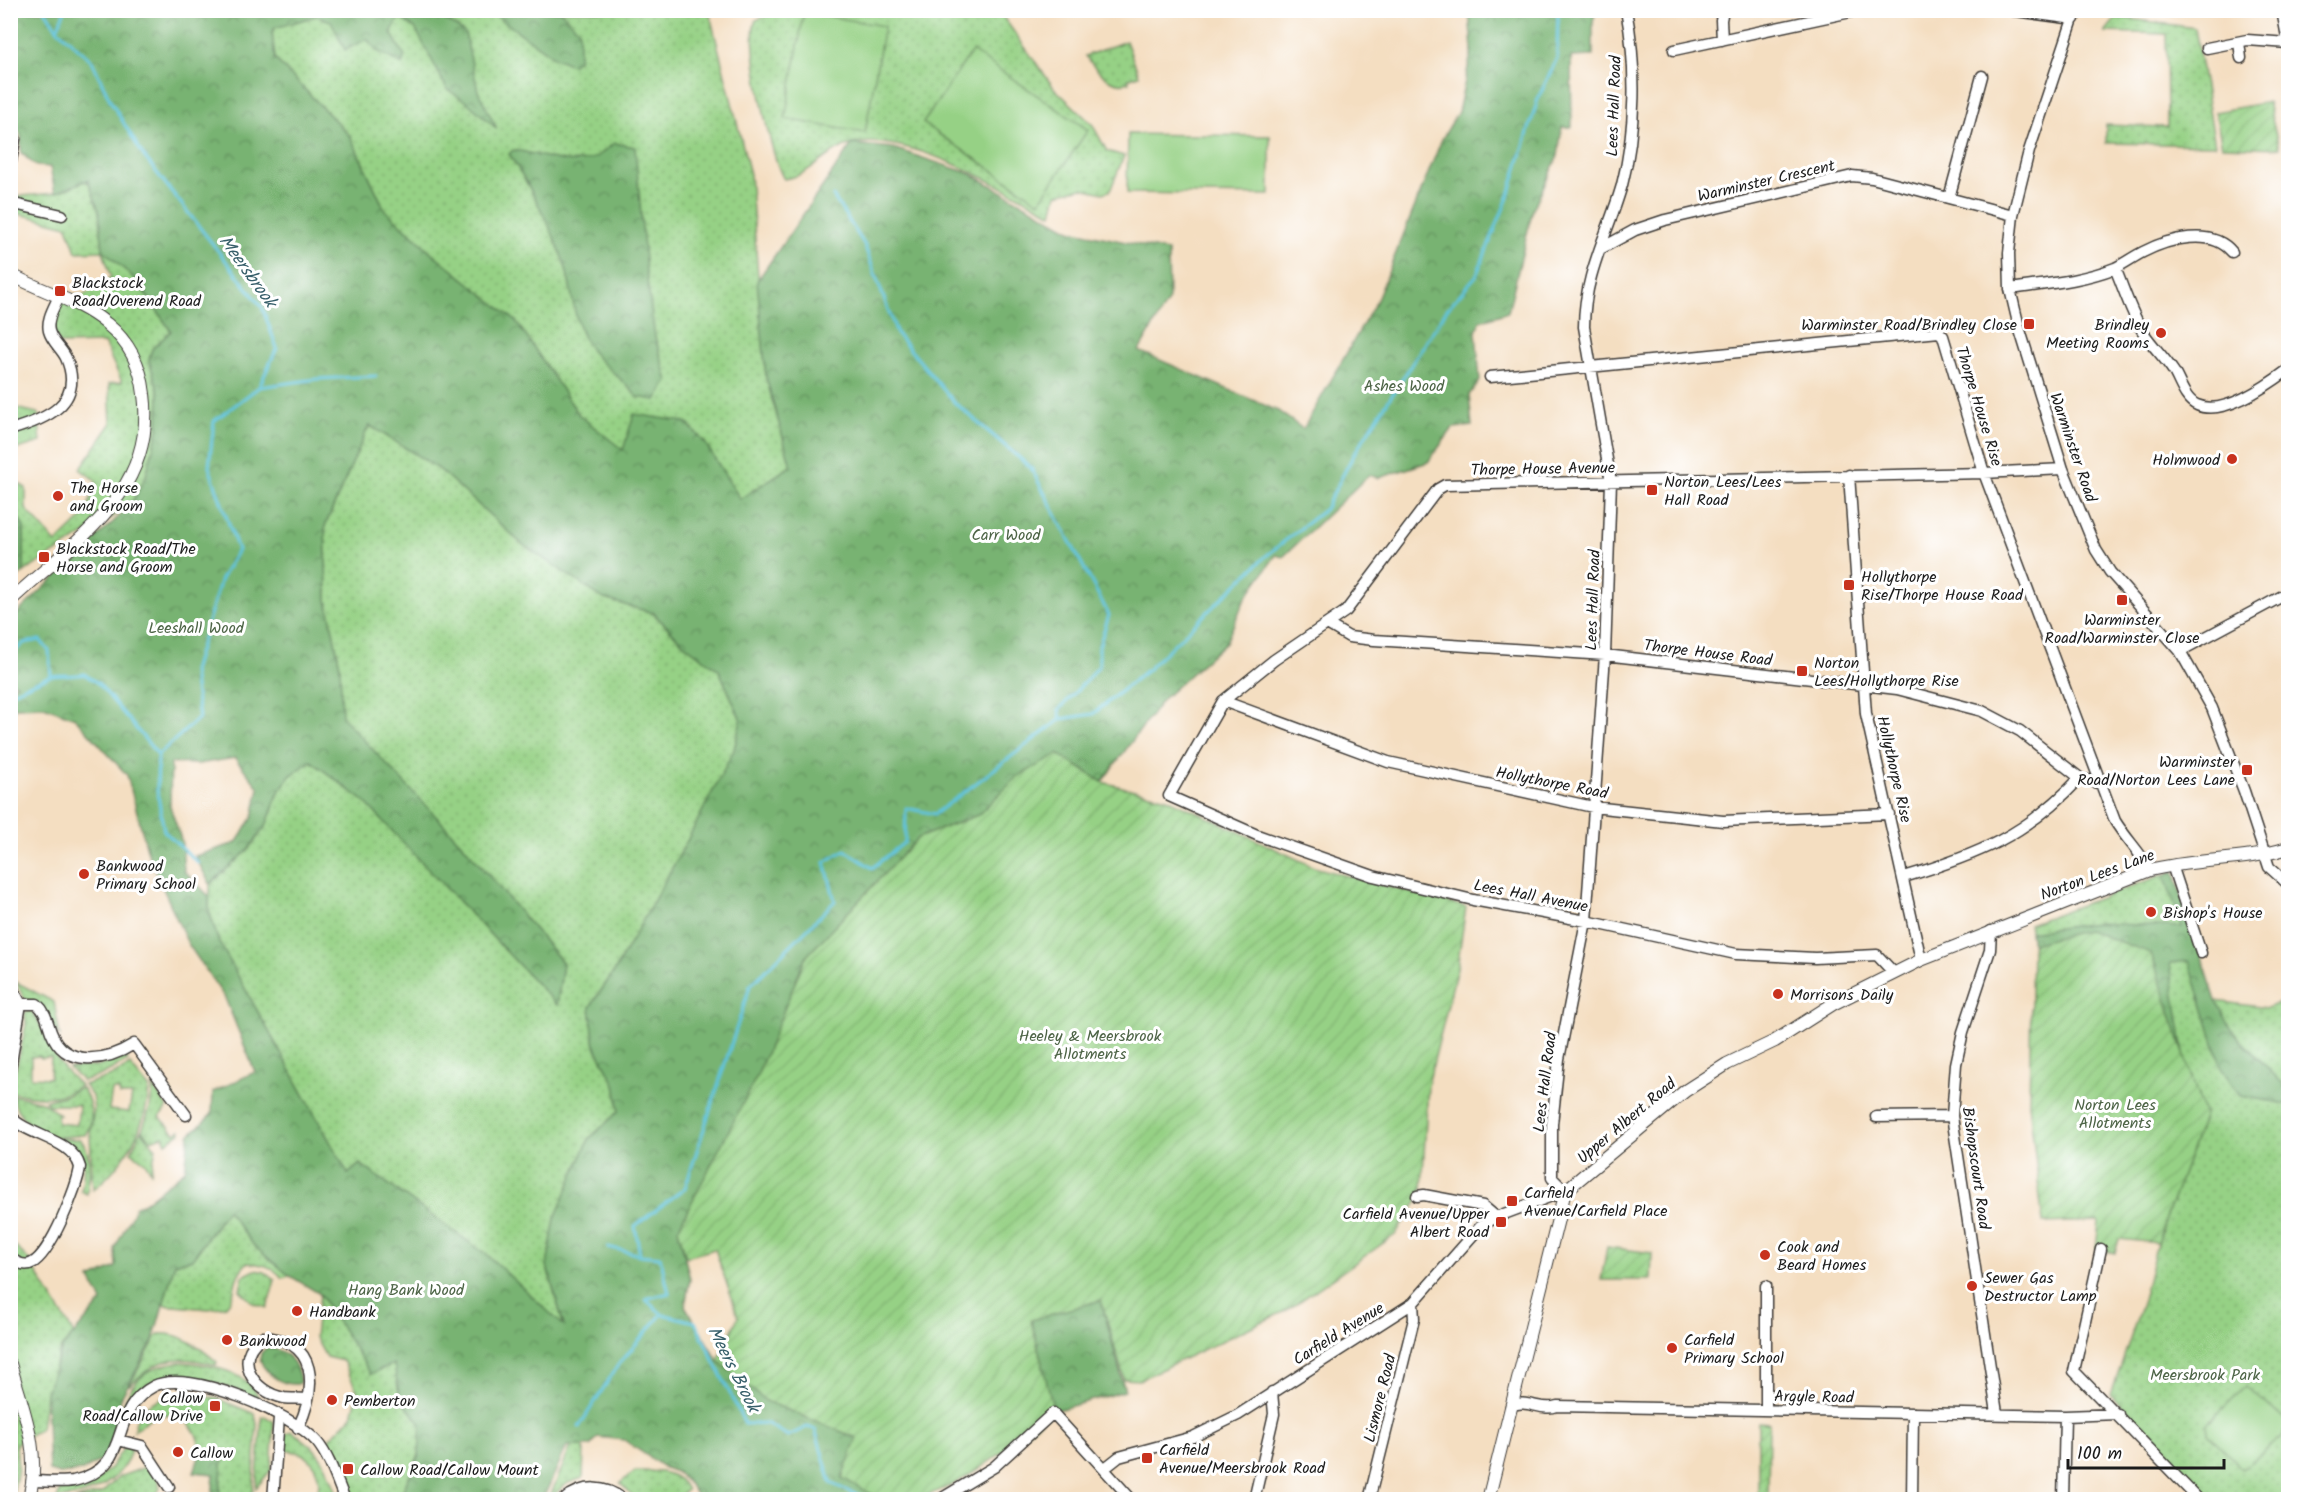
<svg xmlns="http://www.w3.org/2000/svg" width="2299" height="1510" font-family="Kalam,sans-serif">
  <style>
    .grass { fill: url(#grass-dots); stroke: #597650; stroke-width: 1.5; fill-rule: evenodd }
    .forest { fill: url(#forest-crowns); stroke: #4a6847; stroke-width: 1.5; fill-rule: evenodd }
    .garden { fill: url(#garden-furrows); stroke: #597650; stroke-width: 1.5 }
    .pitch { fill: #96d185; stroke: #597650; stroke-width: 1.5 }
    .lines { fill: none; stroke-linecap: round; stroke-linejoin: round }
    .stream { stroke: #60c4de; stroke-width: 3 }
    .minor-casing { stroke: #3c3935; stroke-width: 13 }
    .tertiary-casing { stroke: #3c3935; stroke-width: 14 }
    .minor { stroke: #fff; stroke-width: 10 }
    .tertiary { stroke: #fff; stroke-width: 12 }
    .poi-dot { fill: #c8321e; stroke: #fff; stroke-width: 2 }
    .labels { text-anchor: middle; stroke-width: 6; stroke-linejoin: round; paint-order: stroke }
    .street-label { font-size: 16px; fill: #1c1c1c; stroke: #fff }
    .poi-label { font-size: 16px; fill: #1c1c1c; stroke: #fff; text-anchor: start }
    .park-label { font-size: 16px; fill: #4d6446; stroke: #fff }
    .water-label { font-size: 18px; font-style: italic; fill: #375f6a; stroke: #fff }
  </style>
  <defs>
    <pattern id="grass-dots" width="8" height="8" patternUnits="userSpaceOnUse" patternTransform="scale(1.5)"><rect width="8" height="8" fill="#96d185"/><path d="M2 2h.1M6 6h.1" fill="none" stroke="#81b372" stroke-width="1.8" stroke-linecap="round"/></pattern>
    <pattern id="forest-crowns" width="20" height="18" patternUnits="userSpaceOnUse" patternTransform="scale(1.5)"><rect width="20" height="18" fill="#78b372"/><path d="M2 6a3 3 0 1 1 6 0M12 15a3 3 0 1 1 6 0" fill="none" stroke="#62915d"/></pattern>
    <pattern id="garden-furrows" width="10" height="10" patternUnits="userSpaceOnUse" patternTransform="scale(1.5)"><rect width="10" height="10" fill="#96d185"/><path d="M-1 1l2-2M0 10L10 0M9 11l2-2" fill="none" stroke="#81b372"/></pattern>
  </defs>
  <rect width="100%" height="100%" fill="#fff"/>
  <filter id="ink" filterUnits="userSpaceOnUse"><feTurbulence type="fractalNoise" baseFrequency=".0167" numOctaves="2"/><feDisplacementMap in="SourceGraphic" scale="12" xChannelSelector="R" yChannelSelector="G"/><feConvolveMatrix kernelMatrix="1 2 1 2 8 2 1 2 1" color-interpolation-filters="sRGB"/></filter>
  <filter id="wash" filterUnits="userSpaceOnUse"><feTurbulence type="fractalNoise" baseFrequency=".008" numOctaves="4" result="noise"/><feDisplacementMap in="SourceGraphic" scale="24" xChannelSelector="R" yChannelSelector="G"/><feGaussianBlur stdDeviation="1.35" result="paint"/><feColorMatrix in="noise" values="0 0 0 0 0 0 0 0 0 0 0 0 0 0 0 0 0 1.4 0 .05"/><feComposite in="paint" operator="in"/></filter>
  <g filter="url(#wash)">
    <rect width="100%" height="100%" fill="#f4dec1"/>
    <path class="grass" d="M288,10L709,11L750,174L766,377L791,466L740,499L705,443L686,422L623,451L579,415L515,321L432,253L385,210L350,136L275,59L272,32Z
      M781,10L999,11L1054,88L1092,124L1107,151L1124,156L1110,191L1103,193L1082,188L1057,194L1052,214C1002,187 909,132 852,144C826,150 813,175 784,179C771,161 745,37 756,20Z
      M2117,17L2195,28L2215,145L2106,143V125L2167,127L2166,34L2105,32Z
      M1126,41L1139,75L1128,79L1129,82C1110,89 1096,68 1085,56Z
      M88,180L99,211L103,250L136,280L171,331L152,349L149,360L159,393L158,430L146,476L130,506L24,572V528L20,520L11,519V479L26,488V509L56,543L86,514L96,481L80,469L111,424L109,384L122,382L104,343L60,344L51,330L60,295H84L111,277L103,251L76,252L67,226L11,212V197L55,193Z
      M11,407L38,413L41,442L11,451Z
      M369,425L439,469L522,544L604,598L653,613L685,645L719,670L741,720L734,750L685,845L615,970L590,1007L595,1046L615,1084L619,1111L589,1139L547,1267L564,1327L487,1255L360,1164L348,1174L218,940L209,910L210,884L247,851L266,826L279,791L290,776L311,761L364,801L557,1005L563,963L464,846L341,717L340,667L327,600L325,526Z
      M2174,871L2216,1001L2267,1008L2288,998V1499H2211L2111,1395L2143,1300L2157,1243L2204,1115L2151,954L2087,930L2032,944L2029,924Z
      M16,982L54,1002L60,1036L24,998Z
      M31,1011C38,1016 51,1050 58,1060C63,1069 72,1077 80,1085C59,1102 34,1098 11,1092L26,1025L25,1012ZM40,1056L41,1058L51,1057L50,1078L31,1077V1057Z
      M126,1057L128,1061L99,1076L82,1081L69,1068L99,1066Z
      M130,1065L149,1088C146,1129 125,1164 93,1190L90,1135L94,1109L92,1096L84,1085L111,1076ZM112,1090H119L120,1095H132L129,1112L109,1110Z
      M153,1086L167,1107L160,1117L175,1133L180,1130L181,1132L166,1143L163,1136L151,1140L142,1130L150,1108Z
      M81,1087C91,1100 96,1121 85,1135C75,1135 60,1139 50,1136C34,1133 13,1111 13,1095L42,1102L60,1115L57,1116L58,1123L77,1125L79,1105H49L45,1101L67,1095Z
      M141,1131L156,1148L151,1172L145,1162L131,1152Z
      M57,1139H80C93,1152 90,1176 87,1194L81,1191C87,1161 84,1154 57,1139Z
      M227,1210L255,1247L290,1276L282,1278C273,1266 262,1264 247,1263C230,1279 239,1293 226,1306L209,1309L163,1305L175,1263L193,1259Z
      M10,1241L29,1260L74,1334L61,1348L46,1393L41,1428L16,1444L18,1468L12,1500Z
      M255,1270L265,1272L275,1280L267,1308L253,1303L240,1290L243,1276Z
      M320,1294L371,1373L394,1363L400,1398L421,1424L419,1455L399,1499H355L345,1470L323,1445L352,1416L358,1393L343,1361L326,1357L315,1337Z
      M158,1334C181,1332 201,1348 217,1362L216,1365C174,1355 160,1356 129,1386Z
      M179,1362C204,1363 252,1371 259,1400C223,1385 160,1358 131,1399C123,1409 120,1422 116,1433C123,1394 136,1367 179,1362Z
      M175,1393L216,1398L255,1414L257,1424L253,1491L246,1499H219L223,1457L200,1454C200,1428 181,1408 153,1417C146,1420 140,1427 134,1431C135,1407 155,1400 175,1393Z
      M265,1416L274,1422L271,1470L256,1488L262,1417Z
      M291,1431C323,1450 327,1467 339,1499H316C324,1476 313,1450 286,1451L284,1435Z
      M125,1446H132C124,1482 91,1496 57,1499L61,1487H81L98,1479L111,1467Z
      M571,1446H584L583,1478L568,1483L549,1499Z
      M148,1466L156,1473L160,1488L154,1499L74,1500L102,1493L119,1477Z
      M635,1471C654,1471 678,1469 687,1490L676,1499H635L620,1483Z"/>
    <path class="forest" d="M11,11H434L465,33L478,91L497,129L468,103L447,89L415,28L399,18L391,33L404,55L403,65L377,51L367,39L345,50L331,21L316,16L275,28L272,32L275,59L350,136L385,210L432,253L516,321L579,415L623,450L634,414L686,422L705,443L740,499L791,466L766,377L757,281L852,144L893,148L971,174L1070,230L1168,251L1169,299L1139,351L1278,411L1303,429L1377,300L1442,139L1458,112L1472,50L1469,11H1596L1593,21V56L1571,57L1572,127H1562L1558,156L1533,209L1508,312L1480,321L1476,332L1480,381L1469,395L1472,426L1453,428L1428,462L1379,478L1369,475L1283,557L1276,555L1245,599L1226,642L1163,699L1102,782L1058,754L1017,777L978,815L918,838L805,958L758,1074L678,1229L690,1279L685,1306L718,1361L766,1401L857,1438L842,1478L890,1499H699L690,1485L676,1472L665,1468L624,1440L598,1437L590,1446H567L543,1499H399L419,1455L421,1424L400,1398L394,1364L371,1374L320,1294L290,1276L255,1247L227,1210L192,1259L175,1263L153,1340L121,1398L112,1447L105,1458L82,1471L60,1474L49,1471L46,1393L62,1348L102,1301L90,1279L116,1267L115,1248L136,1206L144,1203L185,1170L189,1135L212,1114L213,1092L255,1072L225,998L188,944L149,857L127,775L75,718L44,706L16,707L11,711V687L17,684L11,681V619L130,506L146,476L158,430L159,393L149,360L152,349L171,331L136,280L103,250L99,211L88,180L55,193L50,167L36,166L21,153V136L11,117ZM369,425L439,469L522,544L604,599L653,613L685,645L719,670L741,720L734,750L685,845L615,970L590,1007L595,1046L615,1084L619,1111L589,1139L555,1218L547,1266L564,1326L487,1255L360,1164L348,1174L218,940L209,911V896L184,871L182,842L170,806L171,763L198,764L235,758L259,788L253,817L236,843L195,856L210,884L247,851L266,826L279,791L290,776L311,761L364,801L557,1005L563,963L464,846L342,717L340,667L327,600L325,526Z
      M489,11H560L579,30V59L572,65L555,58Z
      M614,143L635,147L646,272L655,337L668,381L656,400L637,397C623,377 595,362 585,340C573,317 573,294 566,269C555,233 530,186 509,154L513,150C539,153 566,167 591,159C599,157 608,148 614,143Z
      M11,519L20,520L24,528V572L11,584Z
      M2174,871L2216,1001L2235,1034L2287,1088L2288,1104L2240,1096L2222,1069L2189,961L2170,963L2184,1053L2150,953L2087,930L2032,944L2030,932L2095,923L2182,927L2164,875Z
      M1101,1300L1125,1391L1054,1411L1031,1320Z
      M267,1347C287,1350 298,1362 300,1382L298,1384C281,1386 266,1374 260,1360L261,1353Z
      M200,1454L223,1457L219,1499H191V1496L212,1498L214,1474L194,1472Z"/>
    <path class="garden" d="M2268,102L2279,148L2222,146L2215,112Z
      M1058,754L1102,782L1167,798L1314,867L1466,907L1457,968L1428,1085L1422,1190L1420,1197L1395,1235L1287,1310L1139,1380L1124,1379L1101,1300L1031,1320L1054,1411C1011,1444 945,1508 887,1499C872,1496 856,1485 842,1478L857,1438L766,1401L718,1361L738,1317L715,1249L686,1257L678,1229L758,1074L805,958L918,838L978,815L1017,777Z
      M2087,930L2151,953L2204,1115L2157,1243L2119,1239L2115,1253L2096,1249L2099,1221L2043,1223L2029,1104L2032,944Z
      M1607,1247L1652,1253L1651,1280H1601Z
      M1758,1422L1769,1423L1768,1499H1758Z"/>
    <path class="pitch" d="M804,12L884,26L865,133L785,119Z
      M972,51L1088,130L1039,202L923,123Z
      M1128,134L1270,136V195L1127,193Z
      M2246,1386L2288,1423L2282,1437L2242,1469L2208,1433L2207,1424Z"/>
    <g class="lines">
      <path class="stream" d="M45,10L57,29
        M65,10L57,29L92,61L111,102L143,155L262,307L277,348L259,387L214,421L209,467L238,550L221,579L193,671L199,718L158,755
        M833,196L864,244L897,334L954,402L1031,468L1109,615L1099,646V666L1059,710L1061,719
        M259,387L317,379L376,376
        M10,656L24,643L40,640L49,651L51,676C63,674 72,677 84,674L99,684L158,755L157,790L164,831L198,863
        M10,693L50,676
        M608,1247L640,1255L660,1257L669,1293L645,1299L662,1314L695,1322L745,1424L766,1423L788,1436L807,1427L815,1429L831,1483L852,1493L875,1500
        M640,1255L635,1226L685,1188L750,986L835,901L825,862L845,850L872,868L905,842L906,808L935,814L1061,719L1093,714L1147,670L1266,556L1325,509L1354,454L1447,309L1476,276L1509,195L1538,99L1557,58L1558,10
        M579,1427L618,1365L662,1314
        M916,1500L924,1497L928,1500"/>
    </g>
  </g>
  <g filter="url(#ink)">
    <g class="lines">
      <defs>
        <path id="minor" d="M2008,10L2074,19
          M2076,10L2029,151L2013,215L2009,253L2010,289L2019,327L2063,469L2096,550L2110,572L2180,651L2212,708L2244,791L2269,867L2288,884
          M2282,10L2288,43
          M1722,40L1721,20L1723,10
          M2239,42L2241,58
          M2207,48L2247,40L2288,43
          M1674,50L1860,10
          M10,125L15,139L10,166
          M1949,198L1982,76
          M10,203L62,215
          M1600,249L1635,230L1665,220L1852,176L1872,178L2013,215
          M2115,268C2124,289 2132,316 2145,335C2154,348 2165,358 2174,372C2180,382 2185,400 2197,405C2223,417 2268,385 2288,370
          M2010,289C2045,284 2082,281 2115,268C2124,264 2133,257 2143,252C2168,239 2212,227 2232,252
          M1490,377L1939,332L1943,336L1984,473L2115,821C2126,839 2140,852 2150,870
          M10,430C44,420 86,404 66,358C62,349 52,342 49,331C46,319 55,306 59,296
          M1849,475L1866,714L1921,960
          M1327,624L1349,637L1374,640L1605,655L1897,689L1982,711L2020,731L2080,778L2101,784
          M2180,651L2288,593
          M1223,701L1388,762L1593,807L1723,821L1889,814
          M2175,865L2174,871L2201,953
          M1904,877C1978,855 2027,835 2080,778
          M1991,931L1990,950L1963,1032L1956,1064L1952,1116L1997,1413
          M1893,972L1877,955L1815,958L1736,954L1586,921L1473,900L1373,876L1257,835L1169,796L1223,701L1274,660L1346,611L1438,489L1445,485L1984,473L2063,469
          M10,984L21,1004L10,1069
          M21,1004H37C46,1012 47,1021 51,1032C65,1069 107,1061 134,1044L186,1115
          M10,1116C28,1137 72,1138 80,1167C78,1186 50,1255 32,1263C25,1267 17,1263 10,1258
          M1876,1117L1952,1116
          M1565,1191L1552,1178V1124L1559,1059L1586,921L1605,655L1611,482L1584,327C1584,274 1608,234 1622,185C1636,131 1637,65 1626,10
          M1417,1196L1424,1195L1483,1206L1496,1217
          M2101,1249L2074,1371L2199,1500
          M1511,1406C1526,1398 1542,1412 1557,1406L2065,1416L2118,1414
          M1766,1410V1286
          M298,1428C317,1388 319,1339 262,1337C232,1359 253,1392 284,1398C292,1399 300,1398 308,1399
          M118,1440L142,1446L169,1487
          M1105,1468L1119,1457L1193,1437L1238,1415L1413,1303L1480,1227L1496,1217L1565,1191
          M32,1481C45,1481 60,1483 73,1481C136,1467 105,1412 154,1386C189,1368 293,1414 317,1442C330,1458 337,1481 345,1500
          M273,1500L279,1417
          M564,1500C582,1484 606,1485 624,1500
          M939,1500L994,1467L1053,1413L1132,1500
          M1254,1500L1274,1414L1272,1392
          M1369,1500L1414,1319L1413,1303
          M1912,1500L1913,1413
          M2063,1500L2065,1416"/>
        <path id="tertiary" d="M10,274C42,292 79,300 107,324C129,342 141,366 144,394C157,493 74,541 10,601
          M10,1364C22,1406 43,1456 28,1500
          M1488,1500L1565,1191L1685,1091L1727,1064L1775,1041L1833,1004L1921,960L2150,870C2196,858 2244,862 2288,848"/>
      </defs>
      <use href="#minor" class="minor-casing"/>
      <use href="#tertiary" class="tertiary-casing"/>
      <use href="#minor" class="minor"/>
      <use href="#tertiary" class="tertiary"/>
    </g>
  </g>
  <g class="poi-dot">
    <rect x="54" y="285" width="12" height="12" rx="3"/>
    <rect x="2023" y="318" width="12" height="12" rx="3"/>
    <circle cx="2161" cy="333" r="6"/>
    <circle cx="2232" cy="459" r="6"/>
    <rect x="1646" y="484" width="12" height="12" rx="3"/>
    <circle cx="58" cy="496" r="6"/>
    <rect x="38" y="551" width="12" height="12" rx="3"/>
    <rect x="1843" y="579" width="12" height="12" rx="3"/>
    <rect x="2116" y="594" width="12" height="12" rx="3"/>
    <rect x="1796" y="665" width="12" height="12" rx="3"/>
    <rect x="2241" y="764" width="12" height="12" rx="3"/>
    <circle cx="84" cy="874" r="6"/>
    <circle cx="2151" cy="912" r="6"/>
    <circle cx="1778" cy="994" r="6"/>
    <rect x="1506" y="1195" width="12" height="12" rx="3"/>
    <rect x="1495" y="1216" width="12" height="12" rx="3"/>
    <circle cx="1765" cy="1255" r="6"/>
    <circle cx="1972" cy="1286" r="6"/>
    <circle cx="297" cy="1311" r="6"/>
    <circle cx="227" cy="1340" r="6"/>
    <circle cx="1672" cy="1348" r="6"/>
    <circle cx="332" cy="1400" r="6"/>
    <rect x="209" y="1400" width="12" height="12" rx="3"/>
    <circle cx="178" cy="1452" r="6"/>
    <rect x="1141" y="1452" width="12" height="12" rx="3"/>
    <rect x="342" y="1463" width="12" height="12" rx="3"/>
  </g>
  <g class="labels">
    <g class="street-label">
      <text transform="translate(1613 106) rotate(-88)" y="6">Lees Hall Road</text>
      <text transform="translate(1766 180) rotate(-13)" y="6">Warminster Crescent</text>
      <text transform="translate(1980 406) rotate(73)" y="6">Thorpe House Rise</text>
      <text transform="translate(2074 447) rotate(71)" y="6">Warminster Road</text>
      <text transform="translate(1543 468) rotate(-1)" y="6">Thorpe House Avenue</text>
      <text transform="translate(1592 600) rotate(-88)" y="6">Lees Hall Road</text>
      <text transform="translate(1708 652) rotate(7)" y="6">Thorpe House Road</text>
      <text transform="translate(1895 769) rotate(77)" y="6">Hollythorpe Rise</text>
      <text transform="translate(1552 782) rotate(11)" y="6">Hollythorpe Road</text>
      <text transform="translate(2097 874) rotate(-20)" y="6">Norton Lees Lane</text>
      <text transform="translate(1531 895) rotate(11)" y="6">Lees Hall Avenue</text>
      <text transform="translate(1544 1082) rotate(-83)" y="6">Lees Hall Road</text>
      <text transform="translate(1626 1120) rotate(-40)" y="6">Upper Albert Road</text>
      <text transform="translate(1977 1168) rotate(82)" y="6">Bishopscourt Road</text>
      <text transform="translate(1338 1333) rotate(-32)" y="6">Carfield Avenue</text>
      <text transform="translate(1814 1396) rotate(1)" y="6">Argyle Road</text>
      <text transform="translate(1379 1398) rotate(-76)" y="6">Lismore Road</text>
    </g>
    <g class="poi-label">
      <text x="72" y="288">Blackstock<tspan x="72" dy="18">Road/Overend Road</tspan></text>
      <text x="2017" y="330" text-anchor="end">Warminster Road/Brindley Close</text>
      <text x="2149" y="330" text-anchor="end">Brindley<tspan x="2149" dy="18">Meeting Rooms</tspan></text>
      <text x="2220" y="465" text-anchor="end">Holmwood</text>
      <text x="1664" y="487">Norton Lees/Lees<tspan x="1664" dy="18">Hall Road</tspan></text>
      <text x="70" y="493">The Horse<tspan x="70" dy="18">and Groom</tspan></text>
      <text x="56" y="554">Blackstock Road/The<tspan x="56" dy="18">Horse and Groom</tspan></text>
      <text x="1861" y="582">Hollythorpe<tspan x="1861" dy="18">Rise/Thorpe House Road</tspan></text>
      <text x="2122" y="625" text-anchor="middle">Warminster<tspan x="2122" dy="18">Road/Warminster Close</tspan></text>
      <text x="1814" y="668">Norton<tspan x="1814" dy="18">Lees/Hollythorpe Rise</tspan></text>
      <text x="2235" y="767" text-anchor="end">Warminster<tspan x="2235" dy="18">Road/Norton Lees Lane</tspan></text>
      <text x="96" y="871">Bankwood<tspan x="96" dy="18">Primary School</tspan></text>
      <text x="2163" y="918">Bishop's House</text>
      <text x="1790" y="1000">Morrisons Daily</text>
      <text x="1524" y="1198">Carfield<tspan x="1524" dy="18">Avenue/Carfield Place</tspan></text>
      <text x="1489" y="1219" text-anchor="end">Carfield Avenue/Upper<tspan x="1489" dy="18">Albert Road</tspan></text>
      <text x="1777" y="1252">Cook and<tspan x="1777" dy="18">Beard Homes</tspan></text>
      <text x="1984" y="1283">Sewer Gas<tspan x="1984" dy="18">Destructor Lamp</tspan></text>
      <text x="309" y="1317">Handbank</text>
      <text x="1684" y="1345">Carfield<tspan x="1684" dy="18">Primary School</tspan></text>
      <text x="239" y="1346">Bankwood</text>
      <text x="203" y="1403" text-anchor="end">Callow<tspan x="203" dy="18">Road/Callow Drive</tspan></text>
      <text x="344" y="1406">Pemberton</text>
      <text x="1159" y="1455">Carfield<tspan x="1159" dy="18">Avenue/Meersbrook Road</tspan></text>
      <text x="190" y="1458">Callow</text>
      <text x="360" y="1475">Callow Road/Callow Mount</text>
    </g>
    <g class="park-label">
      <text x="1404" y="391">Ashes Wood</text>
      <text x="1006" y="540">Carr Wood</text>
      <text x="196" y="633">Leeshall Wood</text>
      <text x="1090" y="1041">Heeley &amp; Meersbrook<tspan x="1090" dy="18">Allotments</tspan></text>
      <text x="2115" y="1110">Norton Lees<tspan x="2115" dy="18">Allotments</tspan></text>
      <text x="406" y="1295">Hang Bank Wood</text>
      <text x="2205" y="1380">Meersbrook Park</text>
    </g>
    <g class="water-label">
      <text transform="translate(248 271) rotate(54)" y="6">Meersbrook</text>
      <text transform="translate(734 1369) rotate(63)" y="6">Meers Brook</text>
    </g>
  </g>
  <rect width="2299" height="1510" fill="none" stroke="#fff" stroke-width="36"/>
  <path d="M2068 1459v9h156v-9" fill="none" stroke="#1c1c1c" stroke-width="3"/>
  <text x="2077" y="1459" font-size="18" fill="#1c1c1c" stroke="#ffffff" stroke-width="4.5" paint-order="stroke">100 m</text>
</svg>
